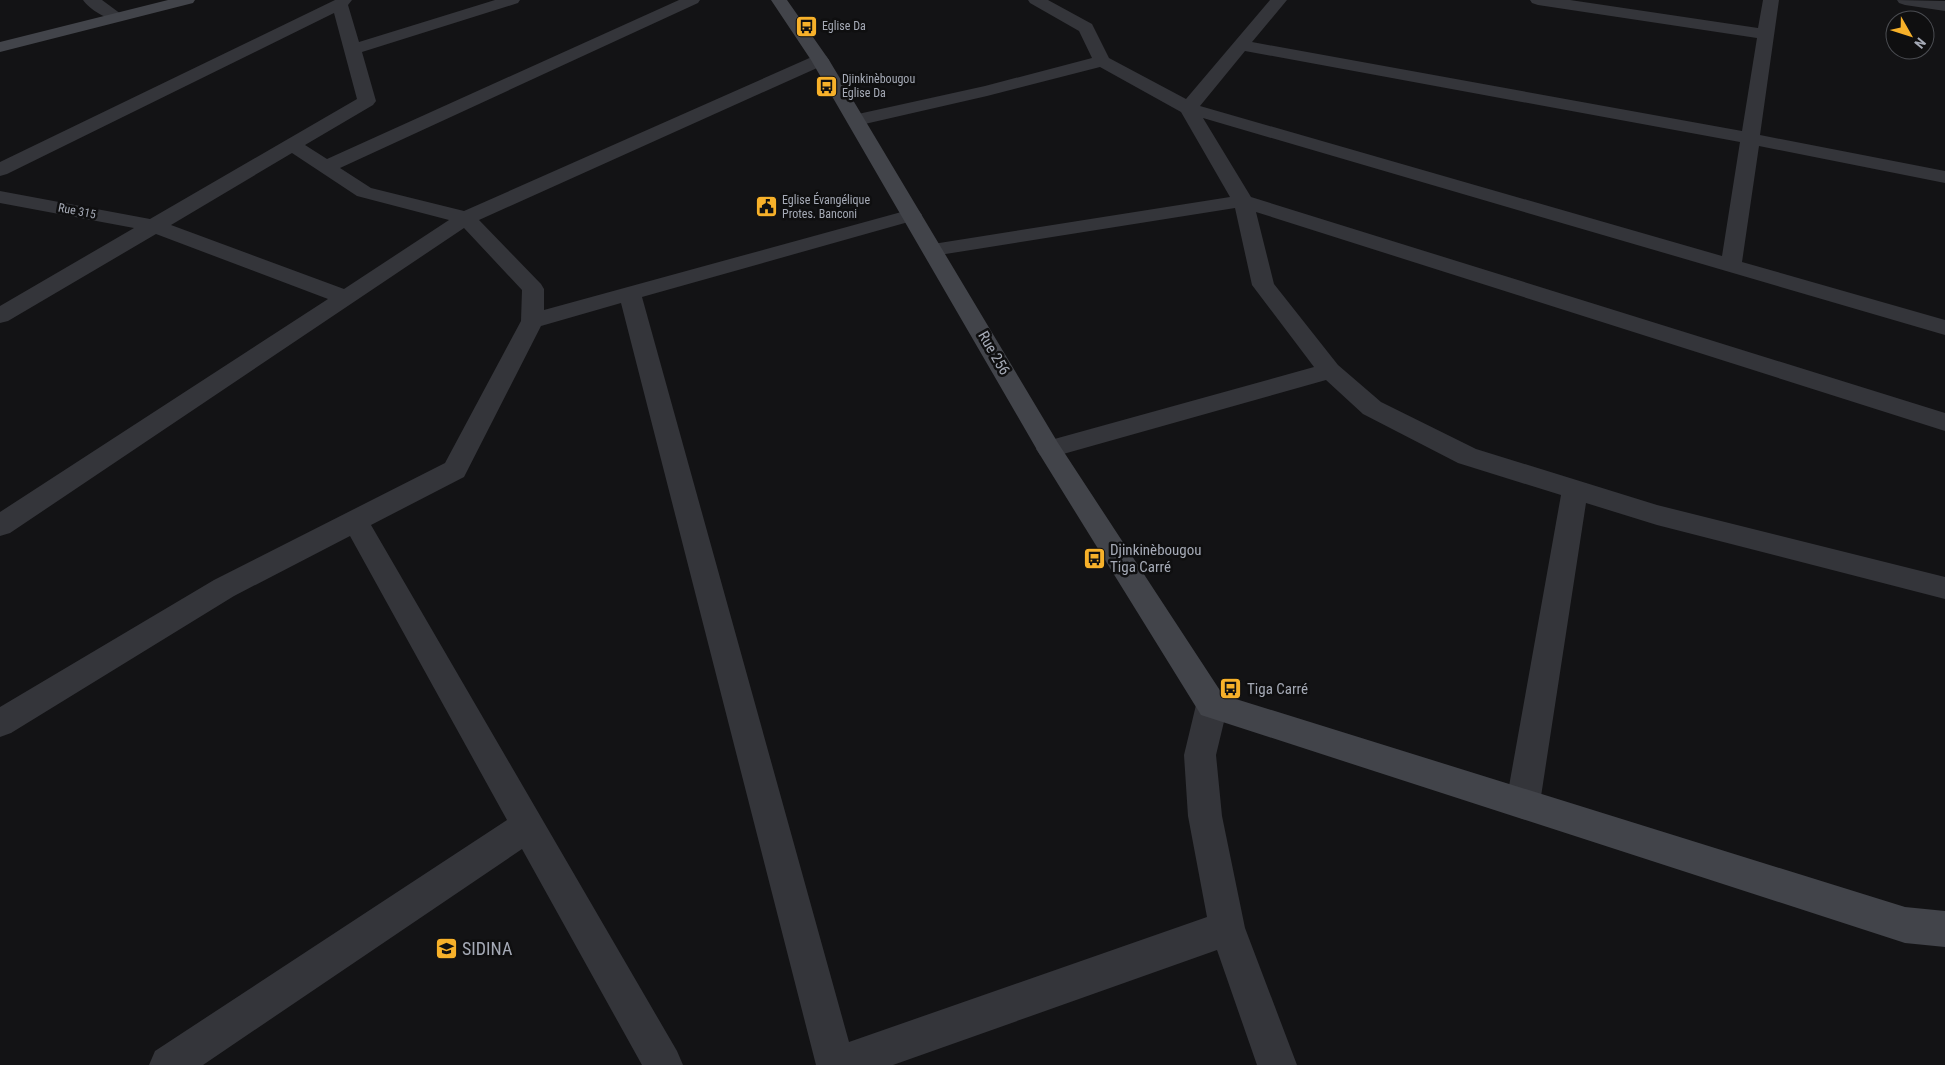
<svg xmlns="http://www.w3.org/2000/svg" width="1945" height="1065" font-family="'Roboto Condensed',sans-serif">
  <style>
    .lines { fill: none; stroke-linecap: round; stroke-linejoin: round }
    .street { fill: #34353a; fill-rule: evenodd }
    .secondary { fill: #42444a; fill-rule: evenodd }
    .labels { text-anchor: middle; stroke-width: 5; stroke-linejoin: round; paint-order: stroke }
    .far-poi-label { font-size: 12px; fill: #a5aab6; stroke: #0f0f10; text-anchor: start }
    .far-street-label { font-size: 12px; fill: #a5aab6; stroke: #0f0f10 }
    .street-label { font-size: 15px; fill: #a5aab6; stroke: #0f0f10 }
    .poi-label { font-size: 15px; fill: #a5aab6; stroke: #0f0f10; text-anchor: start }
    .near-poi-label { font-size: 18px; fill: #a5aab6; stroke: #0f0f10; text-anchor: start }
  </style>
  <rect width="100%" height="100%" fill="#131315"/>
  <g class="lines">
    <path class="street" d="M83,0H102L125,17L123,20C111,23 90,10 83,0Z
      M335,0H352L348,5L359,42L495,0H520L518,3L362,52L376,101L373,105L305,145L327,159L679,0H700L698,3L340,168L371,188L464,211L814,56L820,55L826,56L829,60L826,64L479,220L541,284L544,289V310L905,211L912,209L919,211L922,215L919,219L642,297L849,1042L1207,917L1188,816L1184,755L1196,705L1201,695L1212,691L1223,695L1228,705L1216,755L1222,816L1245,928L1297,1065H1257L1217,950L893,1065H816L621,303L541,326L464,477L371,525L677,1051L683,1065H642L522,849L203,1065H149L155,1051L507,820L350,536L234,596L11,733L0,737V707L214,580L445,463L521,321L522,290L464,228L10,533L0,536V512L328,299L156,234L8,321L0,323V306L134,228L0,203V191L150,219L357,99L334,13L7,174L0,176V162ZM292,153L357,196L449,220L344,289L171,225Z
      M1028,0H1048L1092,24L1109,58L1186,99L1270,0H1287L1252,42L1742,131L1757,38L1538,5L1532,3L1530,0H1570L1758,28L1763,0H1779L1760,135L1945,171V183L1759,146L1742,262L1945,320V335L1203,118L1251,197L1945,413V431L1256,212L1274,284L1338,365L1381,402L1476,449L1657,505L1945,577V599L1657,525L1586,503L1540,803L1535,814L1523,819L1511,814L1506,803L1561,495L1458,463L1363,414L1326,380L1049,458L1040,455L1036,449L1040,443L1314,367L1252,285L1235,208L933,256L925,255L922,250L925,245L933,244L1230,197L1181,112L1100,67L987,96L856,126L849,124L847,120L849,116L985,86L1092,58L1079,31L1030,3ZM1245,51L1740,142L1722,256L1200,106Z
      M1897,0L1945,1V11L1905,5L1899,3Z"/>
    <path class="secondary" d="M168,0H195L193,3L0,52V42Z
      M771,0H787L829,60L1058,443L1223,695L1905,907L1945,911V947L1905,943L1201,715L1040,455L811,60Z"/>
  </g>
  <defs>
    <symbol id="bus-square" viewBox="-11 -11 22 22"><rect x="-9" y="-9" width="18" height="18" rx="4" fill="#f7b12a" stroke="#0f0f10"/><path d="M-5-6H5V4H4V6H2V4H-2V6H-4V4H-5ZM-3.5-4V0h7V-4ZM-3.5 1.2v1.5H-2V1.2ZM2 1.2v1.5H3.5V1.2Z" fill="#111"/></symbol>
    <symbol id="civic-square" viewBox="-11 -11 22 22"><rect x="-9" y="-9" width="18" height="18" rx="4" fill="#f7b12a" stroke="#0f0f10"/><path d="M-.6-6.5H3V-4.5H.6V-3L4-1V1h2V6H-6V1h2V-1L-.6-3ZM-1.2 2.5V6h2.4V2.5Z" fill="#111"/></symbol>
    <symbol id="school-square" viewBox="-11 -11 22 22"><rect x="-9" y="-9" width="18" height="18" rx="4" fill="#f7b12a" stroke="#0f0f10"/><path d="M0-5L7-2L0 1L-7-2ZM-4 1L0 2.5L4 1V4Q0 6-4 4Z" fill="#111"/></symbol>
  </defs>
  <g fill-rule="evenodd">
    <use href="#bus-square" x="794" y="14" width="25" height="25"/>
    <use href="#bus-square" x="814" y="74" width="25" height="25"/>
    <use href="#civic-square" x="754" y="194" width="25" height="25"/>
    <use href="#bus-square" x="1082" y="546" width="25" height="25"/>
    <use href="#bus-square" x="1218" y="676" width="25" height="25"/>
    <use href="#school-square" x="434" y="936" width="25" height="25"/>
  </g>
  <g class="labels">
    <g class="far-poi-label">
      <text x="822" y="30">Eglise Da</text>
      <text x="842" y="83">Djinkinèbougou<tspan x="842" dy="14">Eglise Da</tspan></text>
      <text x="782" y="204">Eglise Évangélique<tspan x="782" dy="14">Protes. Banconi</tspan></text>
    </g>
    <g class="far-street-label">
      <text transform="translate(77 211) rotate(11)" y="4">Rue 315</text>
    </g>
    <g class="street-label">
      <text transform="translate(994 353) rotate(60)" y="5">Rue 256</text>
    </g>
    <g class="poi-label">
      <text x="1110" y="555">Djinkinèbougou<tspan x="1110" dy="17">Tiga Carré</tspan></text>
      <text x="1247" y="694">Tiga Carré</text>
    </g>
    <g class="near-poi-label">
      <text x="462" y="955">SIDINA</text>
    </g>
  </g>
  <g transform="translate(1910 35) rotate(129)"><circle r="24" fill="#0f0f10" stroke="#4b4d52"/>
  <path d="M0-4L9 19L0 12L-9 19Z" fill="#f7b12a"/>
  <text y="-8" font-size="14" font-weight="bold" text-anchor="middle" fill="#a5aab6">N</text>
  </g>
</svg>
